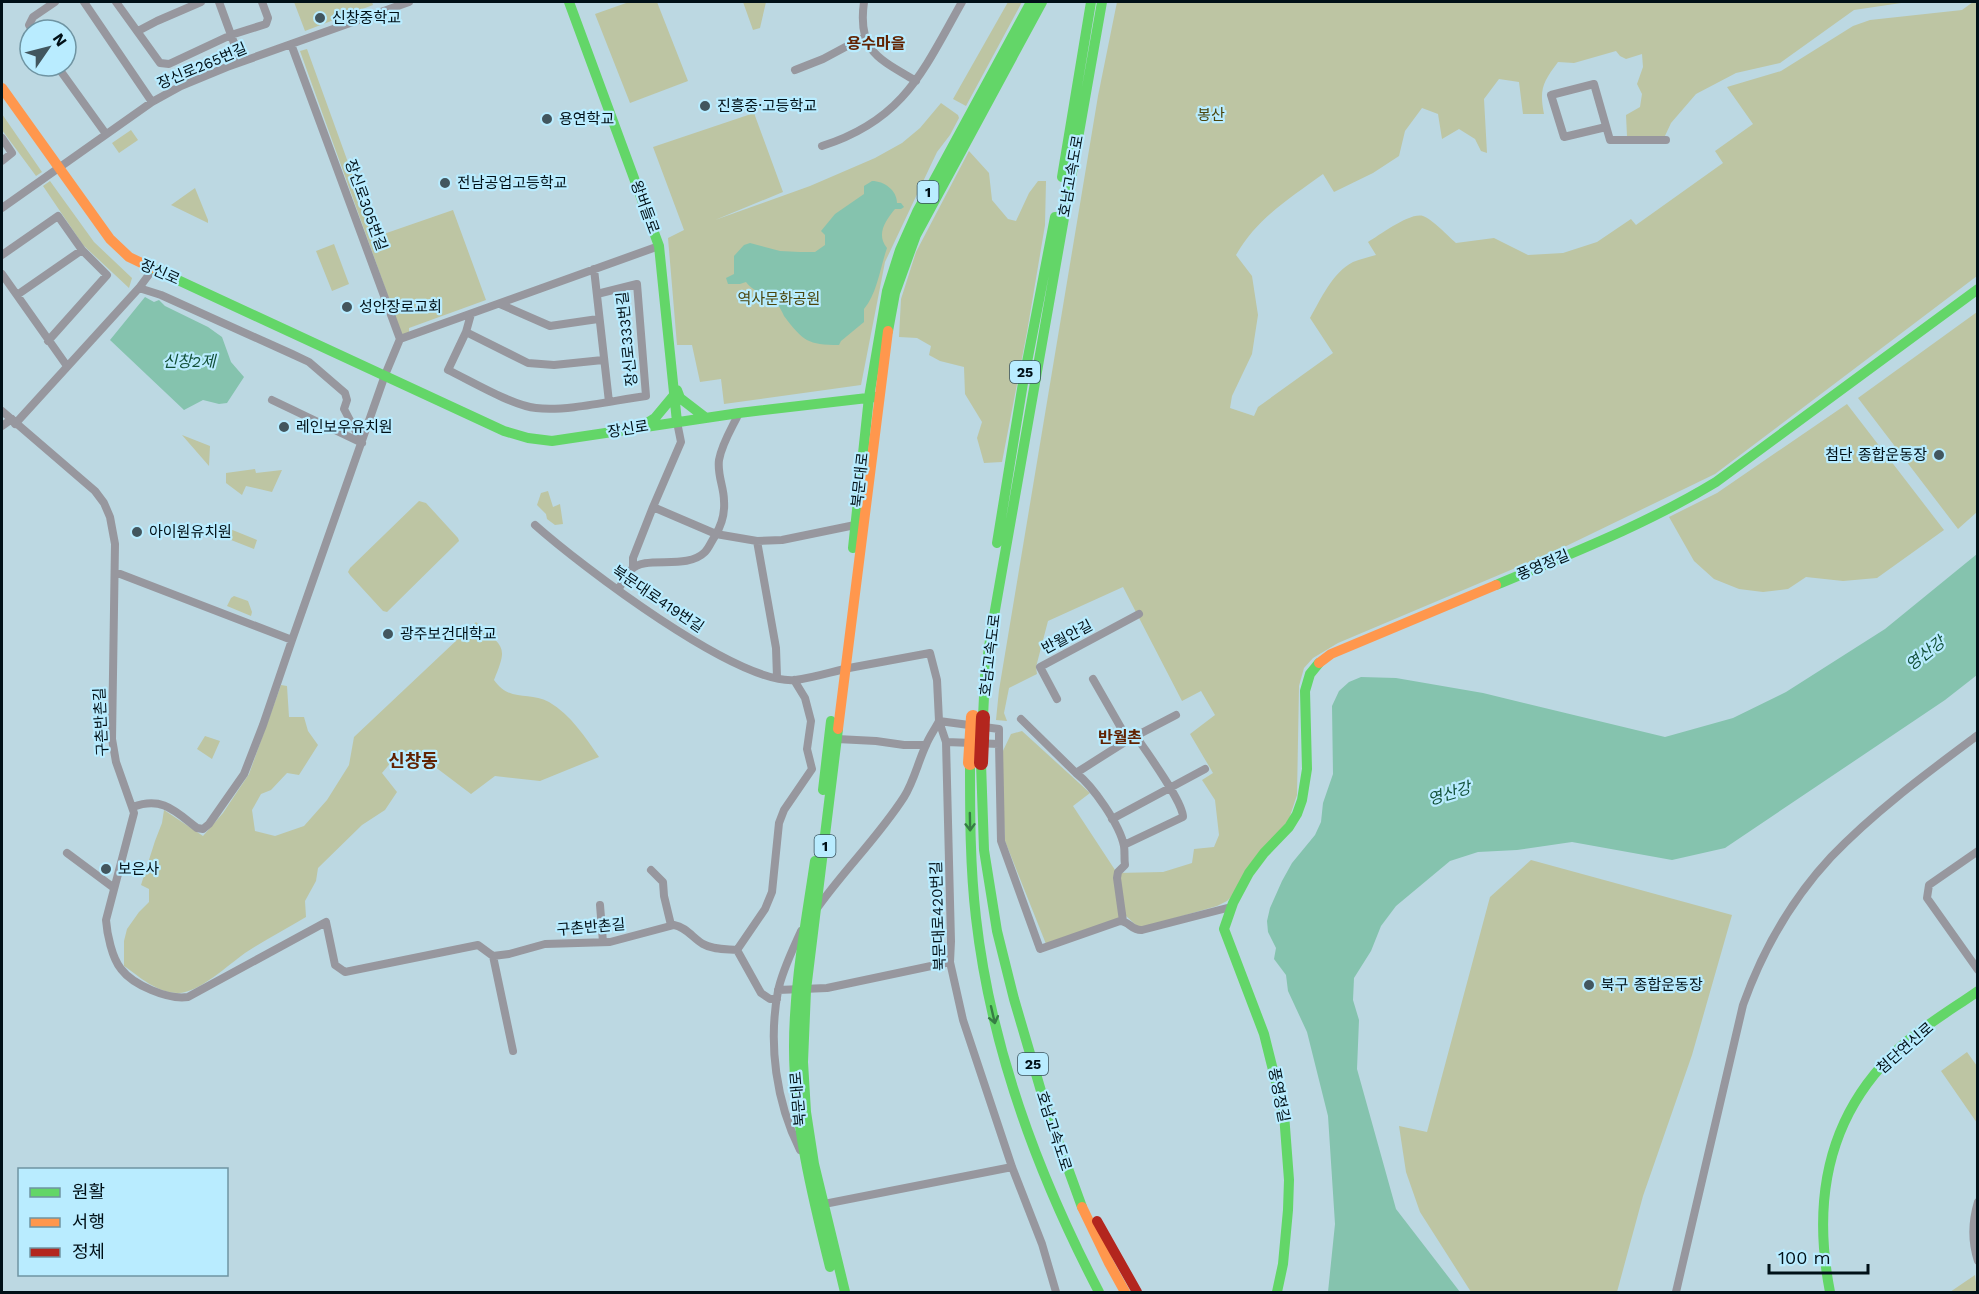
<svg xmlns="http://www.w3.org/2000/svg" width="1979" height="1294" font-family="'Work Sans','Noto Sans KR',sans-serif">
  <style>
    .green { fill: #bdc5a3 }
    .water { fill: #85c3ae }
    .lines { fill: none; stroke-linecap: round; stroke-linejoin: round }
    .street { stroke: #97979e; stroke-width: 8 }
    .fast { stroke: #63d668; stroke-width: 10 }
    .slow { stroke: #ff974d; stroke-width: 10 }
    .jam { stroke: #b3261e; stroke-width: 10 }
    .slow-bridge { stroke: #ff974d; stroke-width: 14 }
    .jam-bridge { stroke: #b3261e; stroke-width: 14 }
    .oneway { stroke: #367d44 }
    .poi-dot { fill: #42565e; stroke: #b9ecff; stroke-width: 2 }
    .labels { text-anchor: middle; stroke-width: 4.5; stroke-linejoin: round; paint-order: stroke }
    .shield { fill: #b9ecff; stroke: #38525d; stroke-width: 1.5 }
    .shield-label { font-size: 14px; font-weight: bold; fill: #001017 }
    .poi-label { font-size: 15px; fill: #001017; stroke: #b9ecff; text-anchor: start }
    .street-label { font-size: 15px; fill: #001017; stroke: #b9ecff }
    .park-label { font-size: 15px; fill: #4b450c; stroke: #b9ecff }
    .neighbourhood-label { font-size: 16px; font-weight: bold; fill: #612201; stroke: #b9ecff }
    .water-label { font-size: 16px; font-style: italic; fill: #125038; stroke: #b9ecff }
    .quarter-label { font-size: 18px; font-weight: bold; fill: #612201; stroke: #b9ecff }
  </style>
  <rect width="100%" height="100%" fill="#bcd8e2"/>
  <path class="green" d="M294,2H372L373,5L305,31Z
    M629,2H657L688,81L630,103L595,14Z
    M743,2H766L760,28L753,30Z
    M1008,2H1022L966,106L953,99Z
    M1117,2H1908L1854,10L1780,63L1736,73L1696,94L1671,123L1664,138L1627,136L1626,115L1640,107L1642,94L1637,84L1643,67L1642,54L1626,59L1620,56L1616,51L1574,63L1558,62C1543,82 1539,89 1544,114H1523L1519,82L1499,79L1484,99L1487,153L1481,151L1475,139L1459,129L1442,139L1438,114L1422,108L1405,131L1399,156L1373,173L1334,192L1323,174C1289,199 1257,218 1236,255L1252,276L1258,315L1252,354L1232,396L1230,408L1254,416L1258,407L1333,353L1310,318C1321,299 1332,273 1353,262C1360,259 1369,257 1376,255L1368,242C1380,235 1410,212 1423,216C1432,219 1448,236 1456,243L1494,238L1528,255L1563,253L1597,242L1631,219L1636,225L1723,163L1715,151L1753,124L1727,87L1781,71L1853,26L1870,20L1962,10L1973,2H1977V276L1715,474L1558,550L1338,643L1313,658L1304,668L1299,686L1297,795L1289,819L1233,895L1227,901L1217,906L1144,927L1137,926L1126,916L1046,944L1005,841L1001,755L1011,734L1022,731L1090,793L1073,806L1117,873L1163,872L1192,863L1194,849L1214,847L1219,835L1215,800L1202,780L1213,773L1190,734L1215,715L1201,691L1182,701L1123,587L1048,621L1036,667L1037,674L1009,688L1004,713L1007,721L996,720L999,690L1098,96Z
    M307,49L375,237L453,210L486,300L409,328V332L402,335L300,51Z
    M941,103L958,115L959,118L950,135L937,152L885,262L861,385L724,404L721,379L700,382L692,345H677L668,238L684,230L653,147L754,113L783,192L715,220L810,186L875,158L902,143L920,128Z
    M2,114L42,172L36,176L2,130Z
    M131,130L138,140L119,153L112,143Z
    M969,151L989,173L992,200L1008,219L1016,221L1029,193L1038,181H1046L1045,225L1027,332L1002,462L984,463L977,438L982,422L965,394L964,367L940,361L929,355L931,346L917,338L899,337L901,299L916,252Z
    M50,181L94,242L132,278L129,288L83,245L43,186Z
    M195,188L208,220V223L171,205Z
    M334,244L349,284L332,291L316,251Z
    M1977,312V512L1958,529L1858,398Z
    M1847,404L1944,530L1877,578L1843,581L1806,577L1788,589L1763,592L1739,589L1714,579L1694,561L1669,517L1717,493Z
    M182,435L210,446L209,466Z
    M255,469L256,473L282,470L272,492L246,486L242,495L226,483V473Z
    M548,491L553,507L560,504L563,524L555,525L547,519L546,514L537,505L541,493Z
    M419,501L426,503L458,538L459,541L387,612L383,611L350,575L348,572L350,568Z
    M230,529L257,540L254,549L226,538Z
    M234,596L248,601L252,612L251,616L227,606L231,598Z
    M476,622C503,648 509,644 494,680C510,703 529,691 549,702C571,715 585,737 599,757L540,781L495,776L471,794L418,754H398L382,773L397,792L385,810L362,825L318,868L316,881L305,901L306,917C286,929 265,940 245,953C228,965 199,993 178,993C157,993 140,977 124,966V941L127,929L139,912L149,902V889L141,885L155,841L162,823L164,810L203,836L223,813L249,774L281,685L287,686L289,717H304L308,731L318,745L299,775L287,773L271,790L261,794L252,810L255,831L275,836L304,826L327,800L349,765L354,737Z
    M205,736L220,741L212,759L197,749Z
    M1531,860L1732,915L1692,1055L1643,1196L1617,1292H1471L1420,1212L1406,1172L1399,1126L1427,1132L1490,897Z
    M1967,1052L1977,1066V1123L1941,1071Z
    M1975,1275L1977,1290L1974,1292H1950Z"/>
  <path class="water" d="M872,181C884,181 897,190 897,203H901L904,207L901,209H895C885,221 876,235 887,248C880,268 877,294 864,309V322L841,341L839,345C808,345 803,341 784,316C782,312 780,307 777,304C768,294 754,293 746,282L740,284H728L726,278L734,274V256L744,245L750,243L780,251L800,252H815L825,245V235L821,231L835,214L864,194V186Z
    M145,297L154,302L159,300L165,306L208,327L222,337L231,362L244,377L227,403L219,404L203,400L184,410L110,340Z
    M1977,554V675L1945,700L1725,848L1672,860L1572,842L1517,850L1478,852L1450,861L1396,906L1381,926L1371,951L1354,978L1353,1000L1359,1020L1357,1069L1396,1209L1460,1292H1328L1335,1224L1328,1116L1307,1032L1288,991L1286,975L1274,959L1276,948L1268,932L1267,921L1270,908L1282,881L1292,863L1315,835L1321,822L1323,803L1333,774L1332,706L1339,691L1349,682L1361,677L1396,678L1483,693L1665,737L1733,718L1786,692L1885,629Z"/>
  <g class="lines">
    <path class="street" d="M84,2L152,102
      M116,2L160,63L169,64L231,35L266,24L268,18L262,2
      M219,2L241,62
      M864,2C857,51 879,59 916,81
      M32,30L29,25L33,17L55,2
      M138,31L157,21L201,2
      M57,66L106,134
      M795,70L823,59L864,37
      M1606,127L1564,137L1551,95L1594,84L1610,140H1666
      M2,138L12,153L2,161
      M822,146C904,120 923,71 962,2
      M2,208L152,102L181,86L227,67L409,2
      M2,255L58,216L82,250L107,275L48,341
      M594,269L609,402
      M2,274L67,366
      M139,288L161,295L292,354L309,362L345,393L347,400L344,409L362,443
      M17,295L82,250
      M500,304L550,326L598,319
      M471,314L466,332L448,370C471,381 513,406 536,408C566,412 615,400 646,396L637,284L597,294
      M466,332L528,363L554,365L603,360
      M400,339L659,246
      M272,400L362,443
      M2,411L95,491L104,503L110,517L115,544L112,739L116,762L134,813L106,920C107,934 112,958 121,969C133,985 168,1000 188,997L326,922L335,965L345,972L478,945L493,956L509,954L545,944L610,942L674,925C686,927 693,938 703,944C713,950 726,949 737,950L761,993L770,999H777
      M15,424L139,288L153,269
      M2,426L12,419
      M653,507L681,442L677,422
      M535,525C580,565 737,685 795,680C813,678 831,672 849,668C876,663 903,658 930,653L937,680L939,721L946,742L951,941L950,962L963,1020L1012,1167L1042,1244L1056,1292
      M757,541L776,648L777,677
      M633,568V558L653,507L716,534L757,541L782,540L855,525
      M115,572L292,640L385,375L400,339L291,44
      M618,590C622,584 626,575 631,570C645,554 686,571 705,552C709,548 711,542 715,536C721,526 725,514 724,501C724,487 717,475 719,460C722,443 732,428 739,413
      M1093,679L1128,740
      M1057,699L1040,667L1139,614
      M1021,719L1076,773L1128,740L1176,715
      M837,739L876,741L904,745H926
      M999,744L1001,841L1040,949L1120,921C1129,921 1132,931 1142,930L1231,907
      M1076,773C1093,786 1120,825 1124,846C1125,852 1124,859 1125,865L1118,872L1117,878L1123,921
      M133,807C162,796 175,811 197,828L203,829L209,824L244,774L263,725L292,640
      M1112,819L1205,769
      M1124,845L1183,817C1183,801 1146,752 1136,736
      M1978,851L1929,885L1927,898L1978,970
      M67,853L114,888
      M651,870L663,882L664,896L671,925
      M600,905L603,942
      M818,907C845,869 879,836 904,797C914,781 918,762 926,745C929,737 935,729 939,721L999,729V744L946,742
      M737,950L765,909L772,892L779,823L784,810L812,769L807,749L811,721L805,698L794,680
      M493,956L513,1051
      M778,990L827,988L950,962
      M800,1150C776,1102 768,1044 778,991C782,971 793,949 801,931
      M1978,1202C1972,1222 1971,1240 1978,1261
      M819,1205L1012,1167
      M1676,1292L1743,1005C1762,952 1792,899 1831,857C1875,811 1927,773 1978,735"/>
    <path class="fast" d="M569,2L659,246L677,422
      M1062,177L1091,2
      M152,268L504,431L528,438L552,441L739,413L876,397
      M888,331L895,293L916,235L1042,2
      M677,390L680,398L706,418
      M644,425L655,418L675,394
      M997,543L1023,383L1055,217
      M853,548L869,397L887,291L900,250L917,212L1031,2
      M1496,585C1570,554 1647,524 1716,482L1978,289
      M983,717L985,676L991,633L1102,2
      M838,729L806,990L803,1062L806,1112L814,1164L845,1292
      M970,763C970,815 970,866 976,918C991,1050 1038,1175 1099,1292
      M981,763L984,850L997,931L1014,999L1046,1108L1082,1207
      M823,790L831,721
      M815,861C806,923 794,984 794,1047C794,1122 812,1195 830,1267
      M1277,1292L1283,1264L1288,1210L1289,1180L1284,1114L1264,1034L1224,929L1233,903L1249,873L1264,853L1289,827L1297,814L1302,800L1307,769L1305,691L1310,674L1319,663
      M1830,1292C1813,1205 1825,1123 1890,1057C1915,1031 1948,1012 1978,991"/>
    <path class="slow" d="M2,88L110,239L129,257L152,268
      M1319,663L1331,654L1496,585
      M838,729L888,331
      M1082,1207L1109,1263L1125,1292"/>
    <path class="jam" d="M1097,1221L1137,1292"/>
    <path class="slow-bridge" d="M970,763L973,717"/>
    <path class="jam-bridge" d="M981,763L983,717"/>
  </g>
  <defs><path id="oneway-shaft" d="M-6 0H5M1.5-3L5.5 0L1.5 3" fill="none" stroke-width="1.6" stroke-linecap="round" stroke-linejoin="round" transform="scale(1.5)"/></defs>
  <g class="oneway">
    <use href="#oneway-shaft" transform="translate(970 822) rotate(89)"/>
    <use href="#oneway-shaft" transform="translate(993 1015) rotate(77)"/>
  </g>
  <g class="poi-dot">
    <circle cx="320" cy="18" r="6"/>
    <circle cx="705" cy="106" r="6"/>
    <circle cx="547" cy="119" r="6"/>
    <circle cx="445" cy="183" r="6"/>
    <circle cx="347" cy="307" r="6"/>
    <circle cx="284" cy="427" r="6"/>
    <circle cx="1939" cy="455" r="6"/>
    <circle cx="137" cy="532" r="6"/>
    <circle cx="388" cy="634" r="6"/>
    <circle cx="106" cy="869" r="6"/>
    <circle cx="1589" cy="985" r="6"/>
  </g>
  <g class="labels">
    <g class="shield">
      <rect x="917.5" y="181" width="21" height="22" rx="4.5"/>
      <rect x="1010" y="361" width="30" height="22" rx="4.5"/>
      <rect x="814.5" y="835" width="21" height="22" rx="4.5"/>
      <rect x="1018" y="1053" width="30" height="22" rx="4.5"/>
    </g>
    <g class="shield-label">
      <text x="928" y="197">1</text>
      <text x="1025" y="377">25</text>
      <text x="825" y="851">1</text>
      <text x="1033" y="1069">25</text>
    </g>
    <g class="poi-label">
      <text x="332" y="23">신창중학교</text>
      <text x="717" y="111">진흥중·고등학교</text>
      <text x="559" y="124">용연학교</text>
      <text x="457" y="188">전남공업고등학교</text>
      <text x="359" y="312">성안장로교회</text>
      <text x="296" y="432">레인보우유치원</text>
      <text x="1927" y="460" text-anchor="end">첨단 종합운동장</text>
      <text x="149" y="537">아이원유치원</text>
      <text x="400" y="639">광주보건대학교</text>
      <text x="118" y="874">보은사</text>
      <text x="1601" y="990">북구 종합운동장</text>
    </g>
    <g class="street-label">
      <text transform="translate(202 66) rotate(-23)" y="5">장신로265번길</text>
      <text transform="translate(1071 176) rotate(-80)" y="5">호남고속도로</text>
      <text transform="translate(366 205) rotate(70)" y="5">장신로305번길</text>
      <text transform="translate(645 207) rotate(70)" y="5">왕버들로</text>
      <text transform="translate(160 272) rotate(24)" y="5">장신로</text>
      <text transform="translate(627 339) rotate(-96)" y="5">장신로333번길</text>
      <text transform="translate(628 429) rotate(-9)" y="5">장신로</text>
      <text transform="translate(860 480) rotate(-84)" y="5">북문대로</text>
      <text transform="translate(1543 565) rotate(-23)" y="5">풍영정길</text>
      <text transform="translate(658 599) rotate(34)" y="5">북문대로419번길</text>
      <text transform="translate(1067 637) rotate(-28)" y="5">반월안길</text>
      <text transform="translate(990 655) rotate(-83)" y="5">호남고속도로</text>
      <text transform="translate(101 722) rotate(-93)" y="5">구촌반촌길</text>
      <text transform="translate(938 916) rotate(-92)" y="5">북문대로420번길</text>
      <text transform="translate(591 927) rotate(-5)" y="5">구촌반촌길</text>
      <text transform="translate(1905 1048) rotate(-41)" y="5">첨단연신로</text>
      <text transform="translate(1279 1095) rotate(79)" y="5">풍영정길</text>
      <text transform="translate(798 1099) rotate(-95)" y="5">북문대로</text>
      <text transform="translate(1054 1131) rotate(72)" y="5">호남고속도로</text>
    </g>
    <g class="park-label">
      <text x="1211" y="120">봉산</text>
      <text x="779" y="304">역사문화공원</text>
    </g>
    <g class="neighbourhood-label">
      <text x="876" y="49">용수마을</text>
      <text x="1120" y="743">반월촌</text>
    </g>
    <g class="water-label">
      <text x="189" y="367">신창2제</text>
      <text transform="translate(1925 653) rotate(-38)" y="6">영산강</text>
      <text transform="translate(1449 793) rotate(-17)" y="6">영산강</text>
    </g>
    <g class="quarter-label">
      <text x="413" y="767">신창동</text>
    </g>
  </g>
  <rect width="1979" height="1294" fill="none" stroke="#001017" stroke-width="6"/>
  <rect x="18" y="1168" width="210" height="108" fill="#b9ecff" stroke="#6f94a2" stroke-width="1.5"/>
  <rect x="30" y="1188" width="30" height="9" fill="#63d668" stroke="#6f94a2" stroke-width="1.5"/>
  <text x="72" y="1198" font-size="18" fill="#001017">원활</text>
  <rect x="30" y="1218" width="30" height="9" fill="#ff974d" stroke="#6f94a2" stroke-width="1.5"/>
  <text x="72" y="1228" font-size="18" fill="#001017">서행</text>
  <rect x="30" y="1248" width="30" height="9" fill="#b3261e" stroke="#6f94a2" stroke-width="1.5"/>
  <text x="72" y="1258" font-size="18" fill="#001017">정체</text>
  <g transform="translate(48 48) rotate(55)"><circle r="28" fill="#b9ecff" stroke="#6f94a2" stroke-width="1.5"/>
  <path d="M0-4.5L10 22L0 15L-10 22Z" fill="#42565e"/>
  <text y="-9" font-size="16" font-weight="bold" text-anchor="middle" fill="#001017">N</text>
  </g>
  <path d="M1769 1264v9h99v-9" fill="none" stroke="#001017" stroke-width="3"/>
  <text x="1778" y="1264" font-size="18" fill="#001017" stroke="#b9ecff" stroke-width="4.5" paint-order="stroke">100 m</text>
</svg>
